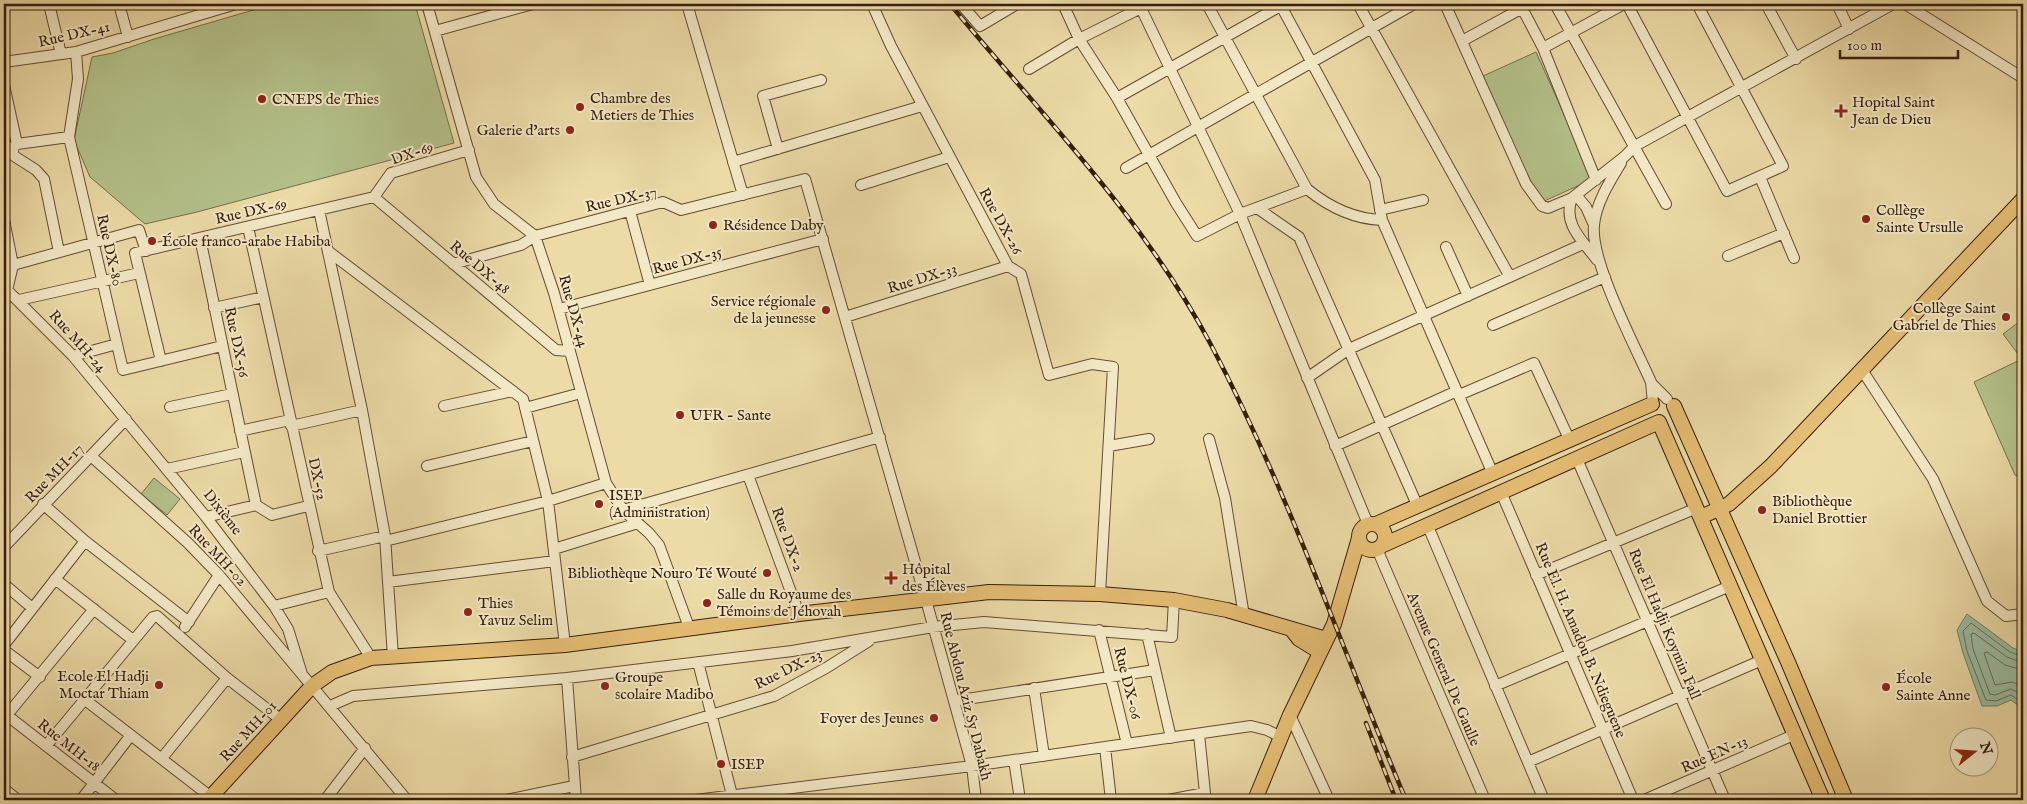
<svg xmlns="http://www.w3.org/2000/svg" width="2027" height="804" font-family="'IM FELL English',serif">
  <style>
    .green { fill: #b4c18a; stroke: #756f4b }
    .water { fill: #9abca2; stroke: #727c66 }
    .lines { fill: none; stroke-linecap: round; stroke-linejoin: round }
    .shore { stroke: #686c57; stroke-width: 1 }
    .minor-casing { stroke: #644c33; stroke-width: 12 }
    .major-casing { stroke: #361d0c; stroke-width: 16 }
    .minor { stroke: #f3e8c6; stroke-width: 10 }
    .major { stroke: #e6be74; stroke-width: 14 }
    .rail-casing { stroke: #361d0c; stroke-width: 4.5 }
    .rail { stroke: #f3e8c6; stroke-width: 2.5; stroke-dasharray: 8; stroke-linecap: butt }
    .poi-dot { fill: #8f2418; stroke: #f3e8c6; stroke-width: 2 }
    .labels { text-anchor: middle; stroke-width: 4; stroke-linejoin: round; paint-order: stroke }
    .street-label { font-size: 15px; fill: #361d0c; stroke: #f3e8c6 }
    .poi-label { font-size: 15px; fill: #361d0c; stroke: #f3e8c6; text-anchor: start }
  </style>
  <rect width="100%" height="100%" fill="#ecdba7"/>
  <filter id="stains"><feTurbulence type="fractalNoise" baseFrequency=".004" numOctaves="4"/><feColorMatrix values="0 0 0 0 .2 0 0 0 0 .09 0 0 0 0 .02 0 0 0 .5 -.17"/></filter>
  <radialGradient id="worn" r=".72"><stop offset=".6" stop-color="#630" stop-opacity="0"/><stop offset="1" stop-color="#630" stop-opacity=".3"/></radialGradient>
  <path class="green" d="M274,4H415L454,143L197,212L145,224L90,177L74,140L92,57L113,53L154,39Z
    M1536,52L1593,179L1540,203L1483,76Z
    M2023,319V357L2021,358L2003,334Z
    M2022,359L2023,360L2022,478L2015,475L1974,382Z
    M154,478L180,499L167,515L141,494Z"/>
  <path class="water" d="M1967,614L2013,648L2023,652V709L2011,700L1997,706H1982L1963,653L1957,630Z"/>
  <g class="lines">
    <path class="shore" d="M2023,657L2010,652L1971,623L1963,631L1967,651L1986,700L1996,701L2011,695L2023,703
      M2023,663L2007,657L1974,633L1971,634L1973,649L1990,694L1995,695L2011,689L2023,695
      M2023,670L2005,665L1987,652L1984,653L1995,685L2012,682L2023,686"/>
    <defs>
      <path id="minor" d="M49,4L61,54
        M119,4L128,37
        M202,4L206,13
        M427,4L476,177L494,204L535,236L554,293L606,483L623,510L649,533L659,545L690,630
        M687,4L743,195
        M872,4L891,46L1008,266L1021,274L1049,375L1092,364L1113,367L1100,594
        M961,4L980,26L1017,4
        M1063,4L1079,39L1117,98L1176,203L1197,236L1240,214L1307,189
        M1139,4L1240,214L1368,524
        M1207,4L1307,189C1329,207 1354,219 1382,220
        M1280,4L1375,180L1382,220L1493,474
        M1358,4L1510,277
        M1445,4L1526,184L1542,206L1548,208L1572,198L1624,157L1635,146L1893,4
        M1555,4L1666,204
        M1627,4L1727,191L1783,166L1697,4
        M1766,4L1796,59
        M1837,4L1849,29
        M1905,4L2023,78
        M1522,8L1543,48L1624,4
        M435,31L533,4
        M1462,41L1530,4
        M1543,48L1596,180
        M76,52L78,79L69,137L123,370L222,346
        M4,62L76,52L236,4
        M1029,69L1079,39L1141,8
        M4,85L17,144
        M1117,98L1284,4
        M778,149L763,96L821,80
        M733,162L922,106
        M1621,163C1610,181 1596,203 1594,225C1590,261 1635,346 1651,382L1653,403
        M1126,168L1414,4
        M1760,177L1794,258
        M861,185L949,157
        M1576,195L1586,207L1594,225
        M374,197L556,350L570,351
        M374,197L391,173L469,150
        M1572,198C1562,224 1583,241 1597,260
        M1257,208L1299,237L1418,507
        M319,210L362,410L385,536L393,657
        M1380,210L1423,200
        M630,211L650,285
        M4,220L13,265L7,290L4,293
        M248,227L329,592L371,658
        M200,238L256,505L272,515L308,506
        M1446,247L1468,296
        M328,251L523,399L548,501L565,645
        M59,252L44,179L36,170L14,156L12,148L17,144L69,137
        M1728,256L1784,233
        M453,264L521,245L535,236L663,202L681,210L805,179L926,600L972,766L976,800
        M13,265L139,230L146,251
        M4,287L73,356L206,517L274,606L288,629L302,674
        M19,300L139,273
        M214,308L263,297
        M559,309L823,239
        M845,317L1008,266
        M1493,325L1605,277
        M73,356L117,344
        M161,361L135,253L374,197
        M1862,370L1933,479L1987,601L2006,616L2023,614
        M1307,378L1349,349L1583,244
        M1651,383L1667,399
        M1459,395L1534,363L1570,441
        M444,406L513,391
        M170,407L232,394
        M525,408L581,393
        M291,426L362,410
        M240,431L290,420
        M1209,439L1225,498L1244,616
        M1109,446L1149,439
        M1335,446L1457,391
        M91,456L188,543L219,575L407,800
        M1577,459L1725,800
        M427,466L533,441
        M167,469L244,452
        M748,475L799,614
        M1501,492L1633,800
        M43,504L85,541L189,622
        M623,510L880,437
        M206,517L256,505
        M1427,524L1544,800
        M385,541L548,501L606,483
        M4,547L126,419
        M554,549L638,523
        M1378,549L1380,556L1485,800
        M318,551L385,536
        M1536,575L1697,508
        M55,579L133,640
        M388,582L555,561
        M4,584L31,607
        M274,606L329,592
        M185,627L219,575
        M1099,630L1127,744
        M1147,634L1171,738
        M4,645L85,541
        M4,650L40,677
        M698,662L733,799
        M567,678L576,800
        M1495,686L1730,586
        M1034,688L1044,756
        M84,699L211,797
        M954,701L1155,670
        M330,706L353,696L567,678L792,651L933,627L984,622L1172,637L1174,600
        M4,713L116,800
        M7,715L94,609
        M1290,715L1329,800
        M1199,734L1205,793L1200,800
        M46,746L153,617L157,616L227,678L280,719
        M1105,747L1111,800
        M572,757L774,696L826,668L869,641
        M162,758L227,678
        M1014,760L1020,800
        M1528,762L1762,660
        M4,789L18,800
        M81,800L131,735
        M325,800L365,748
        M506,800L574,786
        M695,800L972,766L1251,726L1267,730L1281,737
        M1168,800L1205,793
        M1644,800L1796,734"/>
      <path id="major" d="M1674,406L1788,662L1846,800
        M1701,517L1729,504L1771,466L2023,199
        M1359 537a13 13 0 1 1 26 0a13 13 0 1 1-26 0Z
        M1376,524L1652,404
        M1383,545L1659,422L1823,800
        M1292,630L1299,639L1320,652
        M208,800L312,686L332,672L371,658L565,645L799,614L989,592L1100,594L1174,600L1227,610L1326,639
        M1255,800L1290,715L1334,624L1359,538"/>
    </defs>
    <use href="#minor" class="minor-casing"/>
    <use href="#major" class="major-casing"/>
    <use href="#minor" class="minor"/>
    <use href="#major" class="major"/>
    <defs>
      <path id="rail" d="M950,4C1040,113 1143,217 1210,343C1288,490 1341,647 1406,800
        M1366,723L1396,800"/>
    </defs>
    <use href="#rail" class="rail-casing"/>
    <use href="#rail" class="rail"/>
  </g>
  <g class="poi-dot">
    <circle cx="262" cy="99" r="5"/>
    <circle cx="580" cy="107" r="5"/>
    <path d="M1838.5 103.5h5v5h5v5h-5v5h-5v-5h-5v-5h5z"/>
    <circle cx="570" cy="130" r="5"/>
    <circle cx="1866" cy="219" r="5"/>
    <circle cx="713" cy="225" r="5"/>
    <circle cx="152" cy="241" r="5"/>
    <circle cx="826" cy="310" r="5"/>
    <circle cx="2006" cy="317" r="5"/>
    <circle cx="680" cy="415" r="5"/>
    <circle cx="599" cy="504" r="5"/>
    <circle cx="1762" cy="510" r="5"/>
    <circle cx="767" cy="573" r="5"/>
    <path d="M888.5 570.5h5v5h5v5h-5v5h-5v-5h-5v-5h5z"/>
    <circle cx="707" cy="603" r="5"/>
    <circle cx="468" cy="612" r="5"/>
    <circle cx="159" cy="685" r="5"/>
    <circle cx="605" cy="686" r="5"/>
    <circle cx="1886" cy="687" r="5"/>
    <circle cx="934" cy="718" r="5"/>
    <circle cx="721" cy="764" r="5"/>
  </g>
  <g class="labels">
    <g class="street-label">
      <text transform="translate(74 34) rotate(-13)" y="5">Rue DX-41</text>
      <text transform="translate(412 153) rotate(-19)" y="5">DX-69</text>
      <text transform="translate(621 199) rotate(-13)" y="5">Rue DX-37</text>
      <text transform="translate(251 211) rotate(-13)" y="5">Rue DX-69</text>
      <text transform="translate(1001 221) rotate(61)" y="5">Rue DX-26</text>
      <text transform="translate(110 250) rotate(77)" y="5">Rue DX-80</text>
      <text transform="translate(687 260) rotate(-15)" y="5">Rue DX-35</text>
      <text transform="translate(480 267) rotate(40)" y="5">Rue DX-48</text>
      <text transform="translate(922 278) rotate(-17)" y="5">Rue DX-33</text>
      <text transform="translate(574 311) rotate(74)" y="5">Rue DX-44</text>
      <text transform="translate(78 341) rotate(48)" y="5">Rue MH-24</text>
      <text transform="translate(237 342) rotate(78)" y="5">Rue DX-56</text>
      <text transform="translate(54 473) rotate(-46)" y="5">Rue MH-17</text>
      <text transform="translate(318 479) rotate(78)" y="5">DX-52</text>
      <text transform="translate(223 512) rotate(52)" y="5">Dixième</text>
      <text transform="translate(788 539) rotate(70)" y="5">Rue DX-2</text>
      <text transform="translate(218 555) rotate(47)" y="5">Rue MH-02</text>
      <text transform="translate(1665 624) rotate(67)" y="5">Rue El Hadji Koymin Fall</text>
      <text transform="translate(1581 640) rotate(67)" y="5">Rue El. H. Amadou B. Ndieguene</text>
      <text transform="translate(788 669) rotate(-26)" y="5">Rue DX-23</text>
      <text transform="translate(1444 669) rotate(67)" y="5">Avenue General De Gaulle</text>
      <text transform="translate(1128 683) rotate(76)" y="5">Rue DX-06</text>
      <text transform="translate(966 696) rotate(76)" y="5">Rue Abdou Aziz Sy Dabakh</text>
      <text transform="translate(248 731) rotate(-48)" y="5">Rue MH-01</text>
      <text transform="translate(69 745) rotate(38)" y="5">Rue MH-18</text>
      <text transform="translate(1714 754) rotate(-24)" y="5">Rue EN-13</text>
    </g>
    <g class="poi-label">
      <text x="590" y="103">Chambre des<tspan x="590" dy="17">Metiers de Thies</tspan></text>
      <text x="272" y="104">CNEPS de Thies</text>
      <text x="1852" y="107">Hopital Saint<tspan x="1852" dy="17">Jean de Dieu</tspan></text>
      <text x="560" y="135" text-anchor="end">Galerie d'arts</text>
      <text x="1876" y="215">Collège<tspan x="1876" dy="17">Sainte Ursulle</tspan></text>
      <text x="723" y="230">Résidence Daby</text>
      <text x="162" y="246">École franco-arabe Habiba</text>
      <text x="816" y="306" text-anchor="end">Service régionale<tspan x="816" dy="17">de la jeunesse</tspan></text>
      <text x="1996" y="313" text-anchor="end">Collège Saint<tspan x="1996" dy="17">Gabriel de Thies</tspan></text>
      <text x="690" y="420">UFR - Sante</text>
      <text x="609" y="500">ISEP<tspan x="609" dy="17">(Administration)</tspan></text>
      <text x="1772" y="506">Bibliothèque<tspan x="1772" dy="17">Daniel Brottier</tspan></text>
      <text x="902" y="574">Hôpital<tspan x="902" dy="17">des Élèves</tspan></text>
      <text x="757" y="578" text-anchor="end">Bibliothèque Nouro Té Wouté</text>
      <text x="717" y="599">Salle du Royaume des<tspan x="717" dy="17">Témoins de Jéhovah</tspan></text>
      <text x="478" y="608">Thies<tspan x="478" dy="17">Yavuz Selim</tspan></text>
      <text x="149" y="681" text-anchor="end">Ecole El Hadji<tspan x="149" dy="17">Moctar Thiam</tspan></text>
      <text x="615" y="682">Groupe<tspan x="615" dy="17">scolaire Madibo</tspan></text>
      <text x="1896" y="683">École<tspan x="1896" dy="17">Sainte Anne</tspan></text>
      <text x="924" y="723" text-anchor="end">Foyer des Jeunes</text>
      <text x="731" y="769">ISEP</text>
    </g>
  </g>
  <rect width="2027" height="804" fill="none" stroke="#ecdba7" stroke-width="20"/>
  <rect x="5" y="5" width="2017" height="794" fill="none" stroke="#361d0c" stroke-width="2.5"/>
  <rect x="10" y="10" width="2007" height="784" fill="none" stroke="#361d0c"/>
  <g transform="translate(1974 752) rotate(73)"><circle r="24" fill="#f3e8c6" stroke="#a7977c"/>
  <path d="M0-4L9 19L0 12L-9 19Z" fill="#8f2418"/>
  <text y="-8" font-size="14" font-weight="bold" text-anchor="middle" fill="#361d0c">N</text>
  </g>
  <path d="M1840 50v8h118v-8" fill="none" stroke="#361d0c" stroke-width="2.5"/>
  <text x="1847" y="50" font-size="15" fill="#361d0c" stroke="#f3e8c6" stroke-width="4" paint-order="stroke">100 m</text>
  <rect width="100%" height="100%" filter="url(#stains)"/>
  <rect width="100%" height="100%" fill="url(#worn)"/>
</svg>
